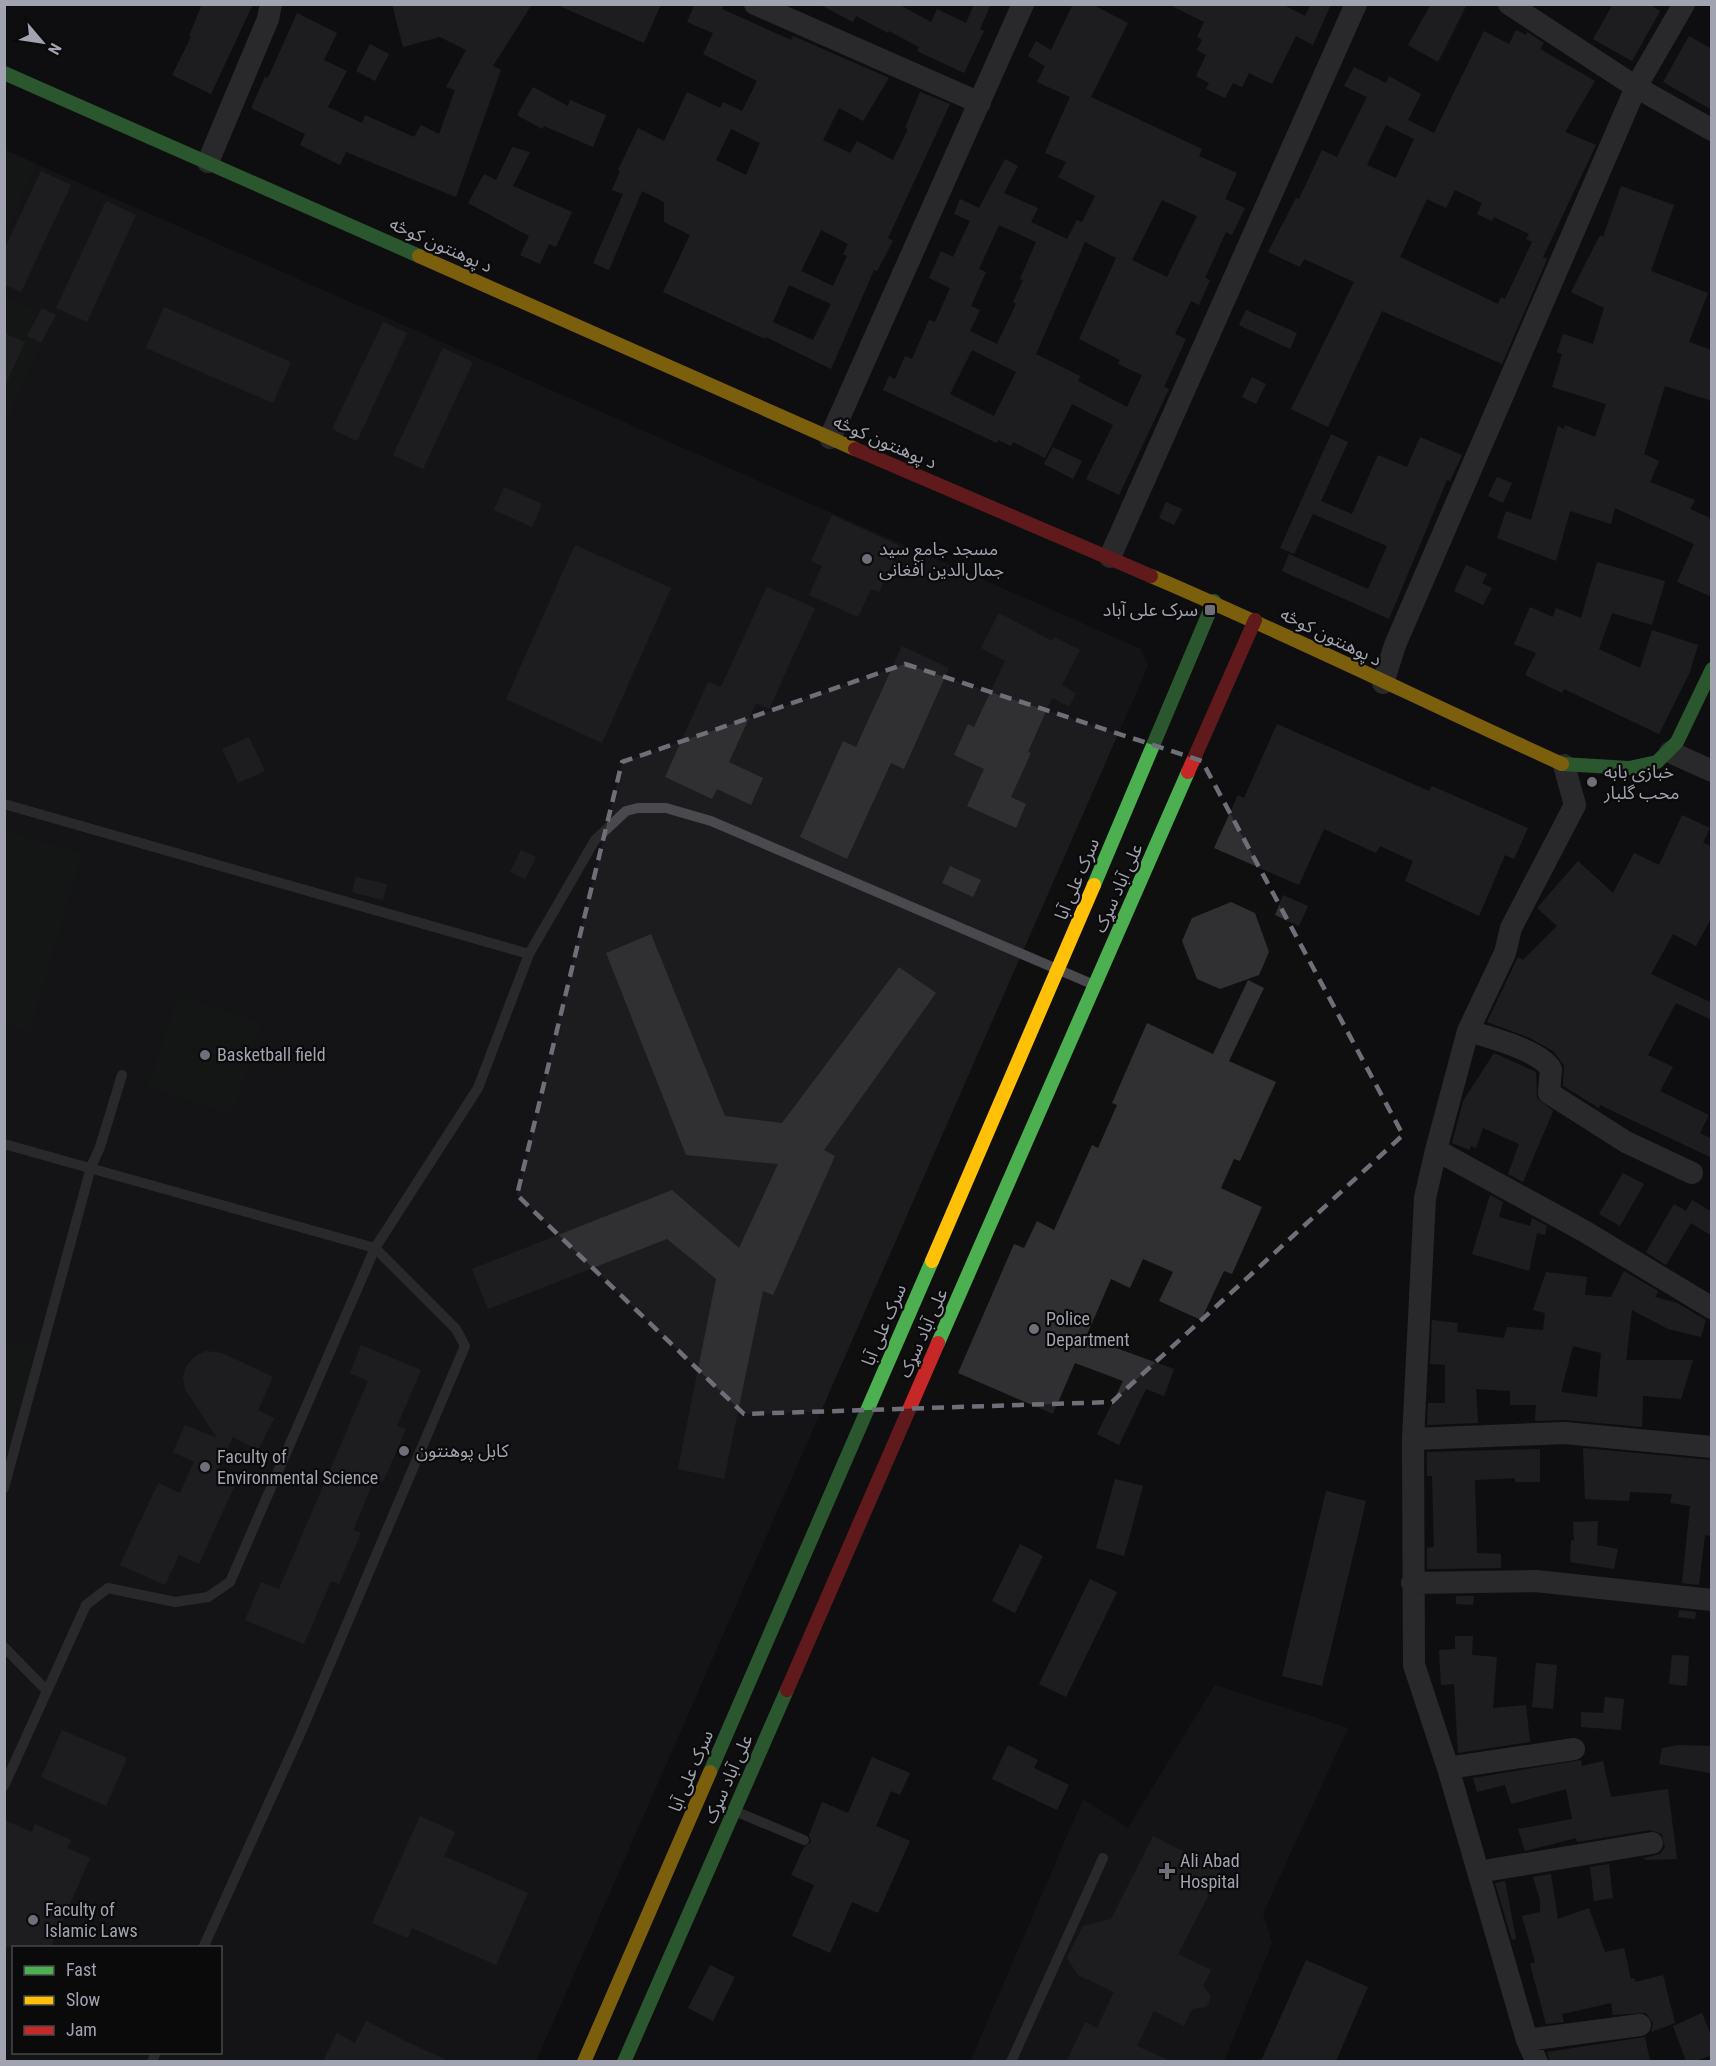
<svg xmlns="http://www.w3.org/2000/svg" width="1716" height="2066" font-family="'Roboto Condensed','Noto Sans Arabic',sans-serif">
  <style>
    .built { fill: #1c1c1e; fill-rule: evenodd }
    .green { fill: #1a201b }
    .building { fill: #303032; fill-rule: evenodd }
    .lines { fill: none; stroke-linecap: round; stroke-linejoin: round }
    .lane { stroke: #4a4a4e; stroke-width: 10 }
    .street { stroke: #4a4a4e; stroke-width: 22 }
    .fast { stroke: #4caf50; stroke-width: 14 }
    .slow { stroke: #ffc107; stroke-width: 14 }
    .jam { stroke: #c62828; stroke-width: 14 }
    .marked { fill: none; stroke: #6e6f78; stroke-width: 4.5; stroke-dasharray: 12 8; stroke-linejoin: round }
    .poi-dot { fill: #6e6f78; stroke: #0a0a0b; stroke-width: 2 }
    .labels { text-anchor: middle; stroke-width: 4.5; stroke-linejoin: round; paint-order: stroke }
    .street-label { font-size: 18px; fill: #a1a3b0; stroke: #0a0a0b }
    .poi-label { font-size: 18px; fill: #a1a3b0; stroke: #0a0a0b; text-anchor: start }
  </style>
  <rect width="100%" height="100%" fill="#0f0f10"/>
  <path class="built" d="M4,150L1141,649L1148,666L536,2061H5ZM14,1948H220V2052H14Z
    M1215,1685L1348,1728L1263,1913L1272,1943L1224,2061L970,2062L1083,1799L1128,1828Z"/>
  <path class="green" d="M5,150L37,164L5,234Z
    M5,297L51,318L5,425Z
    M5,831L82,854L29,1031L5,1024Z
    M178,996L261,1023L232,1114L148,1087Z
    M5,1341L43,1344L5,1463Z"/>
  <path class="building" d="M202,4H253L211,94L172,75L191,37L189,36Z
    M392,4H532L493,66L501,70L456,197L346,152L340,165L300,145L305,134L251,108L265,77L268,78L297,13L337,33L324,60L347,71L328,107L362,123L365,115L414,137L421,125L439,134L455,90L446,87L466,50L440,37L403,47Z
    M555,4H661L644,43Z
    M695,4H724L722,9L791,40L793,36L889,78L863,121L839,108L823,140L850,153L857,141L893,160L908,129L905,128L920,92L950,104L888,238L893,241L877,271L874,270L831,369L766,337L765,339L663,292L690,235L664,222V202L642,191L609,270L593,263L623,194L612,190L620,171L618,170L638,128L664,141L687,92L720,108L723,102L742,111L757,81L703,54L713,33L687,22ZM731,129L760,143L746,175L716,160ZM821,230L848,244L843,254L847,256L833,286L801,271ZM789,285L831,304L813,340L773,322Z
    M819,4H898L931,22L937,9L966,23L974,4H991L980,29L984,31L964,73L917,51L919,47L889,31L888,33L856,16L853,22Z
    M1073,4H1091L1128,23L1091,97L1202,149L1199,156L1237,173L1225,199L1245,208L1232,235L1226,232L1205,278L1210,280L1199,305L1191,301L1175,334L1186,339L1164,387L1169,389L1119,495L1086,479L1113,425L1072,404L1045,458L1013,442L1011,446L998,440L997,443L883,390L889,376L895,379L905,356L912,359L929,320L935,322L950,288L929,278L941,251L953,257L970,221L954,214L960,199L979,208L1005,159L1018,166L1004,193L1038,208L1031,222L1067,239L1077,220L1082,222L1095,196L1058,177L1066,162L1045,153L1070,97L1037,82L1045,66L1028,56L1036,41L1051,50ZM1162,200L1197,216L1167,277L1132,260ZM999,225L1036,242L1020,279L1023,280L1013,302L1016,304L997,344L970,331L980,310L971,306L986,272L979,269ZM1085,242L1116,258L1079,339L1120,360L1118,364L1142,375L1127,407L1078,381L1080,376L1036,354ZM972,350L1016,372L994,416L950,394Z
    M1168,4H1282L1305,16L1311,4H1331L1313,45L1296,36L1272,84L1249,73L1242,87L1233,83L1225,98L1206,89L1209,83L1196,76L1206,55L1197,50L1202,40L1197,37L1204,22Z
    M1431,4H1467L1438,62L1408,45Z
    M1613,4H1649L1660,11L1632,61L1593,39Z
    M1516,30L1526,35L1527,32L1544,43L1540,49L1595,81L1565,132L1596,145L1543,257L1547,259L1502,364L1382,311L1328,427L1291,409L1354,282L1304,259L1300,267L1268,252L1296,198L1299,199L1322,150L1337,157L1367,97L1344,86L1354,67L1386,83L1389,76L1421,94L1408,120L1434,133L1484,31L1509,44ZM1386,125L1414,139L1396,178L1367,165ZM1455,190L1482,203L1477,214L1492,221L1494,217L1529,234L1526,239L1532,242L1505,299L1501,297L1498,304L1400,257L1427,199L1446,208Z
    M1689,36L1712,49V110L1663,82Z
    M370,44L389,54L375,81L356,71Z
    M533,87L568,106L570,100L606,115L593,147L544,126L542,129L517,115Z
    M512,147L530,152L513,186L572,212L556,247L549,244L540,264L520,255L529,236L468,203L484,174L496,180Z
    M41,171L71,185L21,292L4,284V250Z
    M1621,186L1674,205L1651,271L1708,293L1689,342L1712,350V401L1665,386L1644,454L1659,461L1650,482L1695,500L1690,509L1712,519V597L1677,582L1694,544L1615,508L1611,524L1570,511L1556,561L1497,538L1506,511L1531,520L1558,426L1564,429L1565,425L1595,437L1606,404L1552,387L1562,354L1557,352L1563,334L1593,344L1604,308L1571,292L1600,235L1603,237Z
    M106,201L136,215L87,322L56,308Z
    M164,307L291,362L273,403L146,348Z
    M42,308L56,315L41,343L27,336Z
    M1246,310L1297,333L1290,349L1239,325Z
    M383,322L407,333L357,441L332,429Z
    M4,333L25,342L4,388Z
    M443,348L473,362L423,469L393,455Z
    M1252,377L1266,384L1256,404L1242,397Z
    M1331,434L1348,442L1321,501L1352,514L1378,455L1407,467L1420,437L1462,455L1450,481L1447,480L1389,619L1282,571L1289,554L1368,589L1387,546L1313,514L1294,554L1280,548Z
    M1053,447L1082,461L1073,479L1044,464Z
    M1497,477L1512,483L1503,503L1488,496Z
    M504,487L542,504L532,527L494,510Z
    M1166,502L1182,509L1174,525L1159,518Z
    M832,515L900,546L879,592L871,589L858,617L809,595L822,566L811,561Z
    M575,545L671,588L602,743L506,699Z
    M1597,562L1665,581L1652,625L1612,613L1599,649L1640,668L1652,630L1698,645L1690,672L1659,734L1564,689L1562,693L1525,675L1536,653L1514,644L1530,607L1553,617L1556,608L1581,618Z
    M1466,565L1487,574L1482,583L1492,588L1483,605L1454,591Z
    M767,587L815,608L769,709L756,703L729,762L763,778L751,805L717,789L712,799L665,777L708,682L721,687Z
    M999,613L1052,641L1054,637L1080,650L1062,685L1076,693L1069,707L1052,698L1028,752L1031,753L1011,797L1026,804L1016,828L967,806L984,769L954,755L968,724L974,727L1005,661L981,648Z
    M902,646L949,668L904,769L891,763L847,859L800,837L843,741L856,747Z
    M1277,724L1429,791L1432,786L1528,828L1514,859L1505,855L1479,916L1405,881L1413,861L1380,846L1376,853L1324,829L1299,885L1214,848L1238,795L1244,798Z
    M249,737L265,771L238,783L222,749Z
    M1682,815L1710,828L1703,843L1712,846V917L1696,946L1673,934L1651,974L1712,1003V1020L1676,1003L1648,1055L1673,1067L1660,1091L1709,1115L1700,1133L1712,1139V1158L1600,1105L1599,1108L1565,1087L1563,1086L1564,1065L1553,1051L1530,1038L1487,1022L1518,957L1523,960L1557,926L1537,908L1578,861L1613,893L1634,853L1659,865Z
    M521,850L536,857L525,879L510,872Z
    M950,866L981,880L973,897L942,883Z
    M356,877L387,884L383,900L352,892Z
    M1283,895L1308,906L1299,926L1275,915Z
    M1231,902L1255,913L1269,952L1259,975L1220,989L1197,979L1182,941L1192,918Z
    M651,934L725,1116L782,1123L899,967L936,993L824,1150L835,1156L773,1295L763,1291L724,1479L678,1469L716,1279L667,1239L488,1309L472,1269L672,1190L739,1248L778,1164L686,1155L606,953Z
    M1248,980L1264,988L1229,1061L1276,1082L1240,1161L1234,1159L1221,1188L1262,1207L1232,1274L1224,1271L1201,1320L1159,1301L1173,1272L1143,1259L1130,1288L1111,1279L1086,1337L1174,1369L1164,1396L1146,1389L1119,1445L1097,1434L1123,1381L1075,1363L1053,1414L958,1373L1014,1244L1024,1248L1037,1221L1054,1230L1092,1145L1098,1148L1117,1105L1112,1103L1147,1023L1213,1054Z
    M1494,1053L1536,1072L1537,1098L1553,1111L1523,1182L1508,1174L1519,1144L1483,1128L1476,1148L1471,1146L1470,1150L1452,1143L1463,1101Z
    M1623,1173L1644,1184L1620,1226L1599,1214Z
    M1490,1195L1503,1202L1499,1217L1530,1226L1532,1218L1547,1226L1545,1235L1537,1233L1529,1271L1472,1254Z
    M1692,1200L1712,1212V1236L1691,1223L1666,1265L1646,1252L1674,1204L1686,1211Z
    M1624,1271L1658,1291L1655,1297L1677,1303L1706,1320L1701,1337L1668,1329L1632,1310L1626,1360H1693L1681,1399L1643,1396L1642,1427L1566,1420L1535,1421L1536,1405H1510V1391L1476,1389L1478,1423L1427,1425L1428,1403H1445V1365L1430,1364L1432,1320L1458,1323L1457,1332L1504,1338L1507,1327L1543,1330L1545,1313L1533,1310L1546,1272L1587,1277L1585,1295L1611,1297ZM1573,1346L1601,1353L1597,1397L1561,1392Z
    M361,1345L421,1370L397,1426L406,1429L383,1482L375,1478L353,1530L361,1533L339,1584L331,1581L304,1644L245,1620L261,1582L279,1589L368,1381L350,1373Z
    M206,1351L222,1353L273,1377L258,1410L274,1418L258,1450L233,1437L217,1472L237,1481L223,1511L199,1564L179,1555L165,1585L120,1565L158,1483L180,1493L194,1462L173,1452L185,1425L217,1438L185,1389L183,1377L186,1367L194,1357Z
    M1583,1448L1712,1460V1536L1705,1535L1699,1585L1682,1583L1690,1506L1670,1503L1672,1494L1630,1492L1629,1501L1585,1499Z
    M1540,1449V1482H1515V1478L1475,1480L1477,1553L1501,1554V1568L1427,1569V1548L1434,1547L1432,1476H1427V1452Z
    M1115,1479L1143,1486L1124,1556L1096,1548Z
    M1326,1491L1366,1501L1322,1686L1282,1676Z
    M1598,1521L1597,1545L1618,1549L1614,1569L1570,1562L1571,1540L1574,1541L1573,1522Z
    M1020,1544L1043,1556L1015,1613L992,1601Z
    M1090,1579L1117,1592L1066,1697L1039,1684Z
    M1456,1596H1474L1473,1605L1456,1604Z
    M1679,1610L1696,1612L1695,1619L1678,1617Z
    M1455,1636H1473L1472,1655L1497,1657L1493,1708L1526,1705L1530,1742L1458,1753L1454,1684L1441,1685L1439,1650L1455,1649Z
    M1672,1655L1689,1656L1687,1686L1669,1684Z
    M1536,1663L1557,1665L1553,1709L1532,1707Z
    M1605,1697L1624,1699L1621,1730L1581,1727V1712L1603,1713Z
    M62,1730L127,1758L106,1806L41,1777Z
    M1008,1745L1038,1760L1034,1768L1069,1785L1057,1810L992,1779Z
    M1679,1745L1711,1746L1710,1773L1659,1764L1662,1748Z
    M872,1757L910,1773L900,1795L891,1791L876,1826L910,1841L878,1913L852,1902L830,1953L792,1936L814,1885L791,1875L804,1847L811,1842L809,1835L822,1802L848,1813Z
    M1581,1760L1582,1766L1603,1761L1611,1797L1668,1789L1677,1859L1645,1860L1644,1858L1660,1854L1665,1847L1662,1834L1650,1830L1577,1842L1576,1838L1525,1851L1518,1829L1572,1819L1566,1789L1511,1804L1505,1785L1477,1792L1473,1778Z
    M420,1816L455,1832L444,1856L528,1893L496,1965L412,1928L408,1938L372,1923Z
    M4,1820L32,1832L35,1824L71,1840L67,1848L90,1858L51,1947H4Z
    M1153,1836L1221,1871L1178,1954L1211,1970L1203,1986L1210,1995L1209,2003L1205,2007L1192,2009L1184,2026L1154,2011L1137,2046L1170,2061H1067L1085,2022L1097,2028L1114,1992L1078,1975L1067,1958L1083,1926L1111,1919Z
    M1609,1864L1613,1898L1594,1901L1590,1867Z
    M1551,1874L1558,1919L1589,1908L1605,1952L1624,1948L1631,1979L1634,1978L1635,1982L1663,1975L1675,2023L1651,2032L1653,2023L1646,2013L1613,2015L1611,2003L1562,2014L1564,2022L1546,2024L1530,1964L1535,1962L1522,1916L1540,1912V1900L1533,1877Z
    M1505,1881L1516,1939L1512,1940L1495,1883Z
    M1306,1960L1368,1987L1336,2061H1261Z
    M710,1965L735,1977L713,2021L688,2008Z
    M1702,2013L1712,2038V2055L1696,2061H1686L1673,2026Z
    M366,2021L409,2043L449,2061H323L337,2033L355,2043Z
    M1645,2037L1650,2061H1550L1547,2052Z"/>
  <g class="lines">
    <path class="lane" d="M4,804L529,954
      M4,1144L375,1248L456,1329L465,1346L301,1732L203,1948
      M4,1488L91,1167L100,1147L122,1075
      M4,1647L47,1691
      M4,1786L86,1605L108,1588L175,1602L208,1597L230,1582L375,1248L478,1088L529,954L595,840L626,811L638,808H666L711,821L1092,984
      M737,1812L804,1840
      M152,2062L156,2052
      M1011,2062L1103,1858"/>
    <path class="street" d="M755,4L980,103
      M1509,4L1636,87L1712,130
      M208,162L268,19L271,4
      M830,438L1023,4
      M1110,557L1356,4
      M1383,683L1395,645L1636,87L1684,4
      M1670,752L1712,771
      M1468,1031C1489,1037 1539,1050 1551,1069L1549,1093L1626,1142L1692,1173
      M1436,1150L1584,1231L1712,1308
      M1413,1439L1565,1433L1712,1447
      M1412,1583L1536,1581L1712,1600
      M1448,1768L1574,1749
      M1478,1872L1652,1843
      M1527,2040L1640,2025
      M1537,2062L1527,2040L1448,1768L1414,1665L1413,1439L1425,1198L1436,1150L1468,1031L1505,953L1511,928L1575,805L1564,765"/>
    <path class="fast" d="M4,73L419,256
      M1562,764L1629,768L1657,762L1677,742L1712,669
      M1094,885L1214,601
      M938,1343L1188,772
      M710,1772L932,1261
      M624,2062L787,1690"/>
    <path class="slow" d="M419,256L855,449
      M1151,576C1290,635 1425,702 1562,764
      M932,1261L1094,885
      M584,2062L710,1772"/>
    <path class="jam" d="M855,449L1151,576
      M1188,772L1255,620
      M787,1690L938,1343"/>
  </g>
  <path d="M0 0H1716V2066H0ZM905,664L1202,761L1403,1135L1112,1402L744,1414L517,1195L622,762Z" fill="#0f0f10" fill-opacity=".55" fill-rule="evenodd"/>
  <path class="marked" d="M905,664L1202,761L1403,1135L1112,1402L744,1414L517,1195L622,762Z"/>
  <g class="poi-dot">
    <circle cx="867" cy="559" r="6"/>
    <rect x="1204" y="604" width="12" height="12" rx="3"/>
    <circle cx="1592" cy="782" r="6"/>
    <circle cx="205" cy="1055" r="6"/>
    <circle cx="1034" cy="1329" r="6"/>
    <circle cx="404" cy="1451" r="6"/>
    <circle cx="205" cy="1467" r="6"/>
    <path d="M1164 1862h6v6h6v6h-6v6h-6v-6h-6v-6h6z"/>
    <circle cx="33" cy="1920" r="6"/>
  </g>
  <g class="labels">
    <g class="street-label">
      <text transform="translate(441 245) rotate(24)" y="6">د پوهنتون کوڅه</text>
      <text transform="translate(885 442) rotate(23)" y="6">د پوهنتون کوڅه</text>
      <text transform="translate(1331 637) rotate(26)" y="6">د پوهنتون کوڅه</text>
      <text transform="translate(1077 879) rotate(-67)" y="6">سرک علی آبا</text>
      <text transform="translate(1118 888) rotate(-66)" y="6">علی آباد سړک</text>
      <text transform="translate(884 1325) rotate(-67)" y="6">سرک علی آبا</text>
      <text transform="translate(923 1333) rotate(-66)" y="6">علی آباد سړک</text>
      <text transform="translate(691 1771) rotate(-67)" y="6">سرک علی آبا</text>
      <text transform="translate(728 1779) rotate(-66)" y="6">علی آباد سړک</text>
    </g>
    <g class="poi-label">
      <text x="879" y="555">مسجد جامع سید<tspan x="879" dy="21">جمال‌الدین افغانی</tspan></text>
      <text x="1198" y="616" text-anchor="end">سرک علی آباد</text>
      <text x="1604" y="778">خبازی بابه<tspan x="1604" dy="21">محب گلبار</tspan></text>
      <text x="217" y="1061">Basketball field</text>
      <text x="1046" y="1325">Police<tspan x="1046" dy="21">Department</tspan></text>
      <text x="416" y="1457">کابل پوهنتون</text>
      <text x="217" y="1463">Faculty of<tspan x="217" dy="21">Environmental Science</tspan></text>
      <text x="1180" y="1867">Ali Abad<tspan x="1180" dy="21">Hospital</tspan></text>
      <text x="45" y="1916">Faculty of<tspan x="45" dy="21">Islamic Laws</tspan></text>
    </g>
  </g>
  <rect width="1716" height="2066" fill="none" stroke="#a1a3b0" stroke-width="12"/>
  <rect x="12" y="1946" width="210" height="108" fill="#0a0a0b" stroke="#46474d" stroke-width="1.5"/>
  <rect x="24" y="1966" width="30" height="9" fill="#4caf50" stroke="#46474d" stroke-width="1.5"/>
  <text x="66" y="1976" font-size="18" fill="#a1a3b0">Fast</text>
  <rect x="24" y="1996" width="30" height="9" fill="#ffc107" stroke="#46474d" stroke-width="1.5"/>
  <text x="66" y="2006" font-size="18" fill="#a1a3b0">Slow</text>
  <rect x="24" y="2026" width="30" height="9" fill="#c62828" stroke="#46474d" stroke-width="1.5"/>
  <text x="66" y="2036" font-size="18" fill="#a1a3b0">Jam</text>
  <g transform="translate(42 42) rotate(119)" stroke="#0a0a0b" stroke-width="4.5" paint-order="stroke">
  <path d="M0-4.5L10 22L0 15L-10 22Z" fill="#a1a3b0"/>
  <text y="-9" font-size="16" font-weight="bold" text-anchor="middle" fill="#a1a3b0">N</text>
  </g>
</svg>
